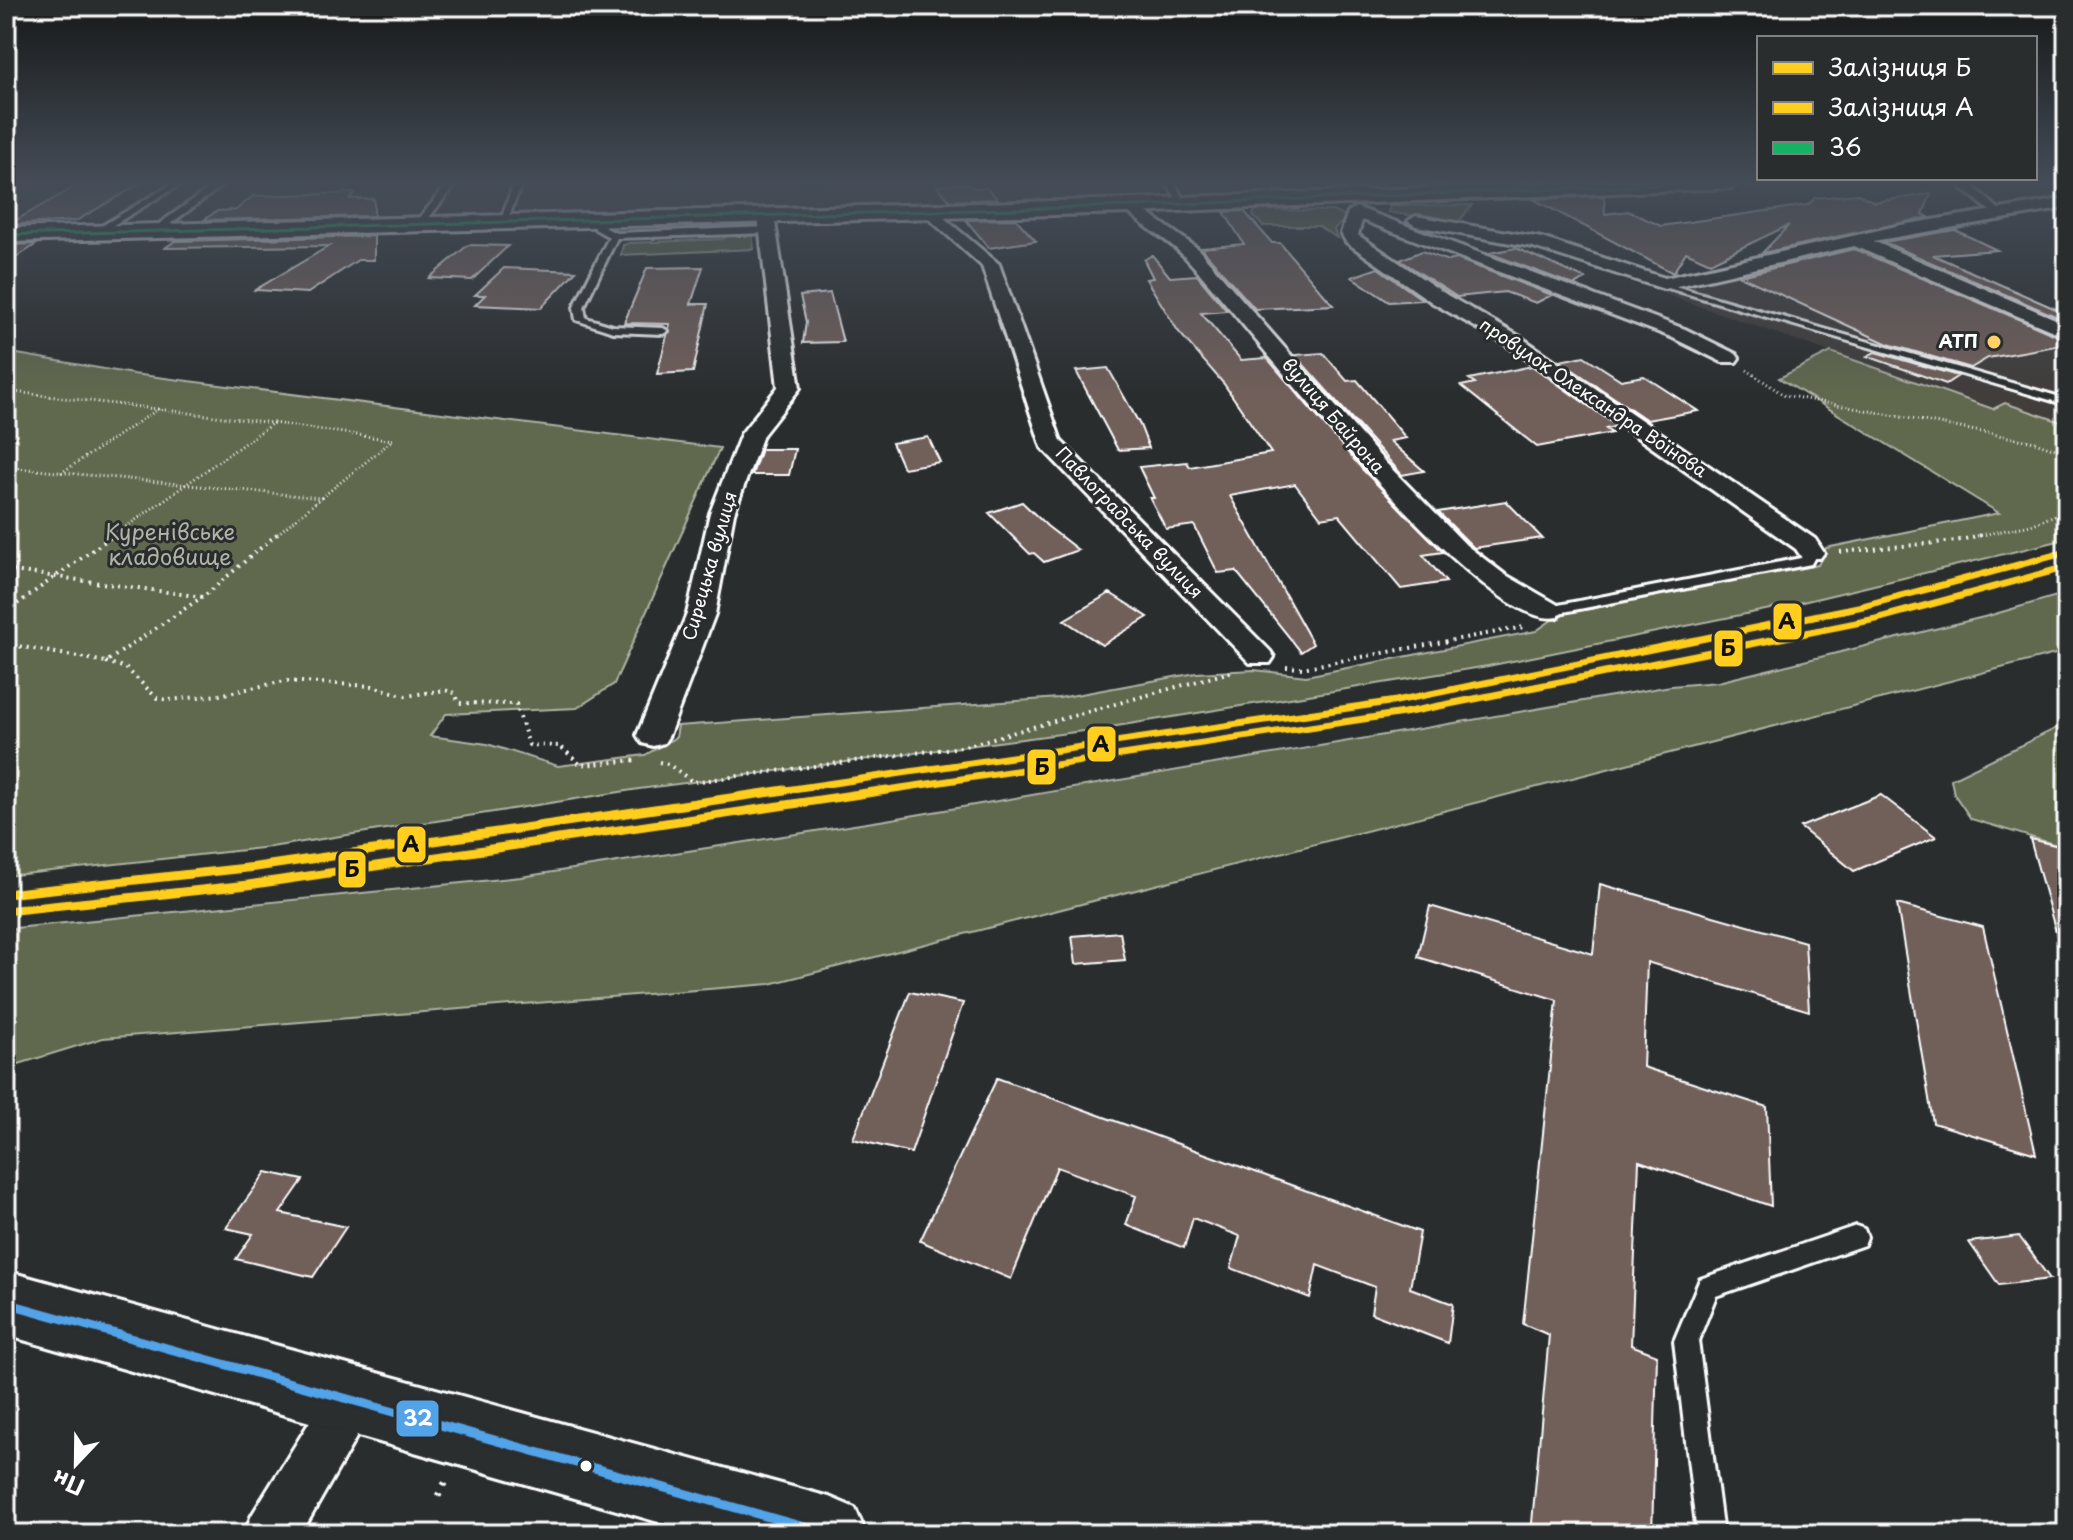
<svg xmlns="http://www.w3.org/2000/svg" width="2073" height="1540" font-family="'Playpen Sans',sans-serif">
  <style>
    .built { fill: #3f3c3b }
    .green { fill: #61674d; stroke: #b0b3a6; stroke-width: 2 }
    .building { fill: #715f5a; stroke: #fff; stroke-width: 2 }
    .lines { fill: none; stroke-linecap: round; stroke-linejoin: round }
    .service-casing { stroke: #fff; stroke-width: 6 }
    .minor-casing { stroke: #fff; stroke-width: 6 }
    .secondary-casing { stroke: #fff; stroke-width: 6 }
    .path-far2 { stroke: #fff; stroke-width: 3; stroke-dasharray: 1 3; stroke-linecap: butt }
    .path-far1 { stroke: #fff; stroke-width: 4; stroke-dasharray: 2 5; stroke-linecap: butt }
    .path { stroke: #fff; stroke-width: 7; stroke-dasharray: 3 9; stroke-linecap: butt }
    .service { fill: #2a2d2e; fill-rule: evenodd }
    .minor { fill: #2a2d2e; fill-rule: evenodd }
    .secondary { fill: #2a2d2e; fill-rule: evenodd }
    .bus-1-casing { stroke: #2a2d2e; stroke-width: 6 }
    .bus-2-casing { stroke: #2a2d2e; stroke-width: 15 }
    .bus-1 { stroke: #13b361; stroke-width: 3 }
    .bus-2 { stroke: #53a3e8; stroke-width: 9 }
    .rail-1-far1-casing { stroke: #2a2d2e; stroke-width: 12 }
    .rail-1-casing { stroke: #2a2d2e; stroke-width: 15 }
    .rail-2-far1-casing { stroke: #2a2d2e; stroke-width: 12 }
    .rail-2-casing { stroke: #2a2d2e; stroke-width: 15 }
    .rail-1-far1 { stroke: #ffce1e; stroke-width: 7 }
    .rail-1 { stroke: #ffce1e; stroke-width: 9 }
    .rail-2-far1 { stroke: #ffce1e; stroke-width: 7 }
    .rail-2 { stroke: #ffce1e; stroke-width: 9 }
    .poi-dot { fill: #ffd166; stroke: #2a2d2e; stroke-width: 3 }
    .bus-dot { fill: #fff; stroke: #2a2d2e; stroke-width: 3 }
    .labels { text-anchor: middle; stroke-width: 6; stroke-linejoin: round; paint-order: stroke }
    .far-poi-label { font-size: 18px; font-weight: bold; fill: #fff; stroke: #2a2d2e; text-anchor: end }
    .far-street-label { font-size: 18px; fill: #fff; stroke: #2a2d2e }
    .park-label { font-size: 22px; fill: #b0b3a6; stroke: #2a2d2e }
    .line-badge { stroke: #2a2d2e; stroke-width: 3 }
    .badge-label { font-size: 22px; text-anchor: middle; font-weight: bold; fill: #fff }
    .pale-badge-label { font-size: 22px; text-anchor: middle; font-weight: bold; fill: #111 }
  </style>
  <rect width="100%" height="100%" fill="#2a2d2e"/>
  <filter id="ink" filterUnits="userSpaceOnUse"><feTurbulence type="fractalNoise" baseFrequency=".0125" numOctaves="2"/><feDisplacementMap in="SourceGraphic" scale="16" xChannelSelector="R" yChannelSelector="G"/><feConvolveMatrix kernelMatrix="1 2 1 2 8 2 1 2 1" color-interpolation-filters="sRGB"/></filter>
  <g filter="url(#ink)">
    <path class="built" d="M6,182H1526L523,214L99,221H6Z
      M1844,246L2067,335V424L2005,403L1993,409L1647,288Z"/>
    <path class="green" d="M1472,205L1458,223L1388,212L1390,206Z
      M1255,210L1332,211L1348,217L1334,229L1337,238L1318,226H1263L1253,216Z
      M727,235H752L754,249L621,255L623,245L629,243L723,239Z
      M6,352L133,374L720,448L614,684L577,708L446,714L430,736L487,744L558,766L645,755L676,737L678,726L1059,698L1196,673L1254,670L1306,676L1536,631L1559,615L1818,565L1826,548L1999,513L1779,378L1831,352L1993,409L2005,403L2067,424V539L1790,605L1488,666L1098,729L639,789L271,847L6,876Z
      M2067,593V651L770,984L103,1038L6,1068V929L521,877L886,820L1671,686L1718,682L1988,616Z
      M2067,723V848L1971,819L1954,794L1951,779Z"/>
    <path class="building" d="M84,182H143L76,221L7,225Z
      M964,183L975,188H987L998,199L950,201L937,186Z
      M355,193L350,199H374V216L204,220L217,211L236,210L253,196Z
      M1858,194L1874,202L1931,194L1923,214L1929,217L1762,253L1789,225L1710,263L1686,252L1673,273L1533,199L1604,196L1605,214L1628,211L1661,226L1808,205L1815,198Z
      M1244,211L1272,243H1280L1333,305L1255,309L1201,248L1244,244L1224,212Z
      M1016,219L1036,241L989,248L966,220Z
      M1955,230L1997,250L1933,255L2067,314V321L1884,242Z
      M374,236V260H358L308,293L255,290L329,246L165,248L175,241Z
      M37,244L6,264V245Z
      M468,245L508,246L472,280L429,278Z
      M1516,248L1586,279L1574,285L1489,253Z
      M1854,249L2067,340V344L1988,358L1971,368L1888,344L1740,276Z
      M1422,251L1448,261L1457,259L1552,295L1536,303L1505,292L1457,297L1400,260Z
      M1152,255L1170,277L1197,275L1227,311L1201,313L1241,360L1267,358L1363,470L1443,552L1423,555L1446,582L1401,589L1339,515L1321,518L1295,484L1230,496L1313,644L1301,652L1236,571L1218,573L1194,525L1166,529L1150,498H1154L1139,467L1187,462L1190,467L1271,453L1224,384L1178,331L1146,279L1153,278L1144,260Z
      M703,267L691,304H708L693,372L657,374L670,324L624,323L647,268Z
      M504,268L576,271L541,308L475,305L485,295H475Z
      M1378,268L1423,300L1389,302L1352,277Z
      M830,293L843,342L803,343L806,322L800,296Z
      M1875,352L1958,376L1946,384L1867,356Z
      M1323,353L1347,381L1357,380L1406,438L1390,441L1424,471L1402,475L1295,355Z
      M1584,356L1621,380L1644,376L1698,411L1647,420L1560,361Z
      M1532,366L1617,426L1606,429L1612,433L1537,447L1461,386L1475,383L1469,379Z
      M1108,368L1140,425L1149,448L1118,450L1076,371Z
      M928,437L940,462L903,468L892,443Z
      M761,449H795L789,475H752Z
      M1506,501L1542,538L1474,548L1438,512Z
      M1022,502L1047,526L1078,550L1044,562L1034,553L1030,554L989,513Z
      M1110,593L1148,617L1102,645L1064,620Z
      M1881,795L1936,837L1854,871L1800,827Z
      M2030,839L2067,848V942L2059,943Z
      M1600,884L1805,942L1809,1011L1647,962L1643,1067L1767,1107L1771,1206L1639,1161L1631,1345L1657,1355L1652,1534H1531L1549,1335L1523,1324L1557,1000L1418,957L1430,906L1593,954Z
      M1897,904L1983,927L2036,1154L1933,1123Z
      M1120,932L1125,960L1076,964L1072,936Z
      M910,992L963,1003L911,1153L853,1139Z
      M997,1078L1420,1232L1410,1288L1453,1304L1448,1343L1371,1313L1375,1287L1317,1265L1310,1298L1231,1268L1240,1236L1193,1218L1184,1248L1126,1225L1136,1196L1057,1167L1011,1279L920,1241Z
      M266,1172L303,1180L280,1213L346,1227L313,1277L236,1259L253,1234L226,1228Z
      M2019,1236L2050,1279L1999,1285L1969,1242Z"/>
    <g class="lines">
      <defs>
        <path id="service" d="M175,182H184L97,235L90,233Z
          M218,182H227L155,235H149V231Z
          M449,182H457L420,229H414V225Z
          M514,182H522L506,224L499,226Z
          M1166,182H1174L1187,206H1181Z
          M1960,182H1968L2001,211V215H1995L1963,189Z
          M596,219H602V226L616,233L768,227L772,230L768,233L617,238L584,307L586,318L613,326L663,328L668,331L663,334L613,332L576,320L574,307L609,237L595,229Z
          M1661,282L2067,399V405L1661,286Z
          M1811,549L1817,553L1811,564L1806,565L1548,615L1541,611L1548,607L1801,558L1806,550Z
          M1856,1226L1864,1229L1867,1237L1864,1245L1716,1296L1698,1341L1723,1534H1697L1674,1341L1700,1279Z"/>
        <path id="minor" d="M2067,198V208L1873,241L2067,324V337L1854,246L1664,289L1533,247L1416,226L1408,221L1416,216L1542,238L1665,278L1901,225Z
          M1131,201L1197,248L1383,460L1466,545L1504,574L1558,605L1562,611L1558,617C1481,636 1244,319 1187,259C1170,240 1144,228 1125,209L1123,206Z
          M931,207L999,264L1061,441L1270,651L1274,657L1270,663H1250L1042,448L982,266L925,215L923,212Z
          M1356,207L1685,329L1736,354L1739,358L1736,362H1722L1671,337L1362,220L1358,235L1447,295L1519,336L1815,539L1824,553L1820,558H1802L1796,549L1505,344L1433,303L1346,242L1341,233L1348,212Z
          M766,211L774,216L800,388L763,435L734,513L715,614L669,735L664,743L653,746L642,743L637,735L687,614L710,513L741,434L778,387L758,216Z
          M353,1374L371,1381L378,1399L301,1534H244L252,1515L335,1381Z"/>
        <path id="secondary" d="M1577,182H1742L1731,188L1131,213L6,242V228L1131,199Z
          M6,1271L829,1497L855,1508L866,1534H700L6,1335Z"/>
      </defs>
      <use href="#service" class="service-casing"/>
      <use href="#minor" class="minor-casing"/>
      <use href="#secondary" class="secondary-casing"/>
      <path class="path-far2" d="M1747,370L1784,395L2035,442L2067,453
        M6,391L273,423L113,536
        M273,423L393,440L321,498
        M6,467L321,498L275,536
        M61,473L160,408
        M1977,536L2031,525L2067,510"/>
      <path class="path-far1" d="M1840,552L1956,541L1986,534
        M6,570L203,597L277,534
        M6,612L115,534
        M6,644L106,662L202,597
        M106,662L126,668L157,698L169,700L219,695L285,681L372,686L406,696L445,690L455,693L459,703L516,704L529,745L560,746L581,765L638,760
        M1286,667L1302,668L1524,627
        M659,762L668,764L693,782L961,747L1234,671"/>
      <path class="path" d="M438,1496L449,1476"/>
      <use href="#service" class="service"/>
      <use href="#minor" class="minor"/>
      <use href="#secondary" class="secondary"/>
      <defs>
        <path id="bus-1" d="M6,235L1131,206L1731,182"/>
        <path id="bus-2" d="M6,1303L829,1534"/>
      </defs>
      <use href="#bus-1" class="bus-1-casing"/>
      <use href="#bus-2" class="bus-2-casing"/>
      <use href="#bus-1" class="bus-1"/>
      <use href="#bus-2" class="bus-2"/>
      <defs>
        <path id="rail-1-far1" d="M874,792L1404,713L1876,619L2067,567"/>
        <path id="rail-1" d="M6,911L248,885L887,790"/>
        <path id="rail-2-far1" d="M772,792L1396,701L1863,606L2067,552"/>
        <path id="rail-2" d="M6,894L256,867L785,790"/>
      </defs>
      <use href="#rail-1-far1" class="rail-1-far1-casing"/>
      <use href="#rail-1" class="rail-1-casing"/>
      <use href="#rail-2-far1" class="rail-2-far1-casing"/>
      <use href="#rail-2" class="rail-2-casing"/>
      <use href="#rail-1-far1" class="rail-1-far1"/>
      <use href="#rail-1" class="rail-1"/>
      <use href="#rail-2-far1" class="rail-2-far1"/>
      <use href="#rail-2" class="rail-2"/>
    </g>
  </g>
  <linearGradient id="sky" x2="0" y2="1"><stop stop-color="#171919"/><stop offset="0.46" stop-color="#444c57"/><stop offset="1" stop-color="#444c57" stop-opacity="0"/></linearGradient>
  <rect width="2073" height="397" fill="url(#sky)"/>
  <circle class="poi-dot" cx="1994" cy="342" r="8"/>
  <circle class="bus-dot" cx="586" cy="1466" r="7"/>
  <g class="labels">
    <g class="far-poi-label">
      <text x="1978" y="348">АТП</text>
    </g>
    <g class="far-street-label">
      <text transform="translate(1593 398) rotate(34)" y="6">провулок Олександра Воїнова</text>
      <text transform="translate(1333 416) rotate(49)" y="6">вулиця Байрона</text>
      <text transform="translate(1129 523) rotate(46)" y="6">Павлоградська вулиця</text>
      <text transform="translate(710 566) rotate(-74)" y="6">Сирецька вулиця</text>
    </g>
    <g class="park-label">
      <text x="170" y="540">Куренівське<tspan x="170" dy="25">кладовище</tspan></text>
    </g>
  </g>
  <g class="line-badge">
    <rect x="1772" y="602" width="31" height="39" rx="8" fill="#ffce1e"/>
    <rect x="1713" y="629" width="31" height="39" rx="8" fill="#ffce1e"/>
    <rect x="1086" y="725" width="31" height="38" rx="8" fill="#ffce1e"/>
    <rect x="1026" y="748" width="31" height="38" rx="8" fill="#ffce1e"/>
    <rect x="396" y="825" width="31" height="39" rx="8" fill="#ffce1e"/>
    <rect x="337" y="850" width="30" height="39" rx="8" fill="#ffce1e"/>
    <rect x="395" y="1399" width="45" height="39" rx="8" fill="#53a3e8"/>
  </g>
  <g class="badge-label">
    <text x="418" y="1426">32</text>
  </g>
  <g class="pale-badge-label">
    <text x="1787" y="629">A</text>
    <text x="1728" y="656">Б</text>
    <text x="1101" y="752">A</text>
    <text x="1042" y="775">Б</text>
    <text x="411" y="852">A</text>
    <text x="352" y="877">Б</text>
  </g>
  <rect width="2073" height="1540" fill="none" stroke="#2a2d2e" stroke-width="32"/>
  <rect x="16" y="16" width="2041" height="1508" fill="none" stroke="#fff" stroke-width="3" filter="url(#ink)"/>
  <rect x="1757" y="36" width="280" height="144" fill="#2a2d2e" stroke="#7f8182" stroke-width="2"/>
  <rect x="1773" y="62" width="40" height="12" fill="#ffce1e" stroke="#7f8182" stroke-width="2"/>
  <text x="1829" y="76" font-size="24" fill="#ffffff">Залізниця Б</text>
  <rect x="1773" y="102" width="40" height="12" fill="#ffce1e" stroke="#7f8182" stroke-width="2"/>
  <text x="1829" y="116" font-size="24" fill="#ffffff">Залізниця A</text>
  <rect x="1773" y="142" width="40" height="12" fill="#13b361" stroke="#7f8182" stroke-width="2"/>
  <text x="1829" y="156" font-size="24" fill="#ffffff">36</text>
  <g transform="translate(76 1464) rotate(202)" stroke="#2a2d2e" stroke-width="6" paint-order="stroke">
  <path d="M0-6L14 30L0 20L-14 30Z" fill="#ffffff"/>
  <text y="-12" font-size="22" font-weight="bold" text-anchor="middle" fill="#ffffff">Пн</text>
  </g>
</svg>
